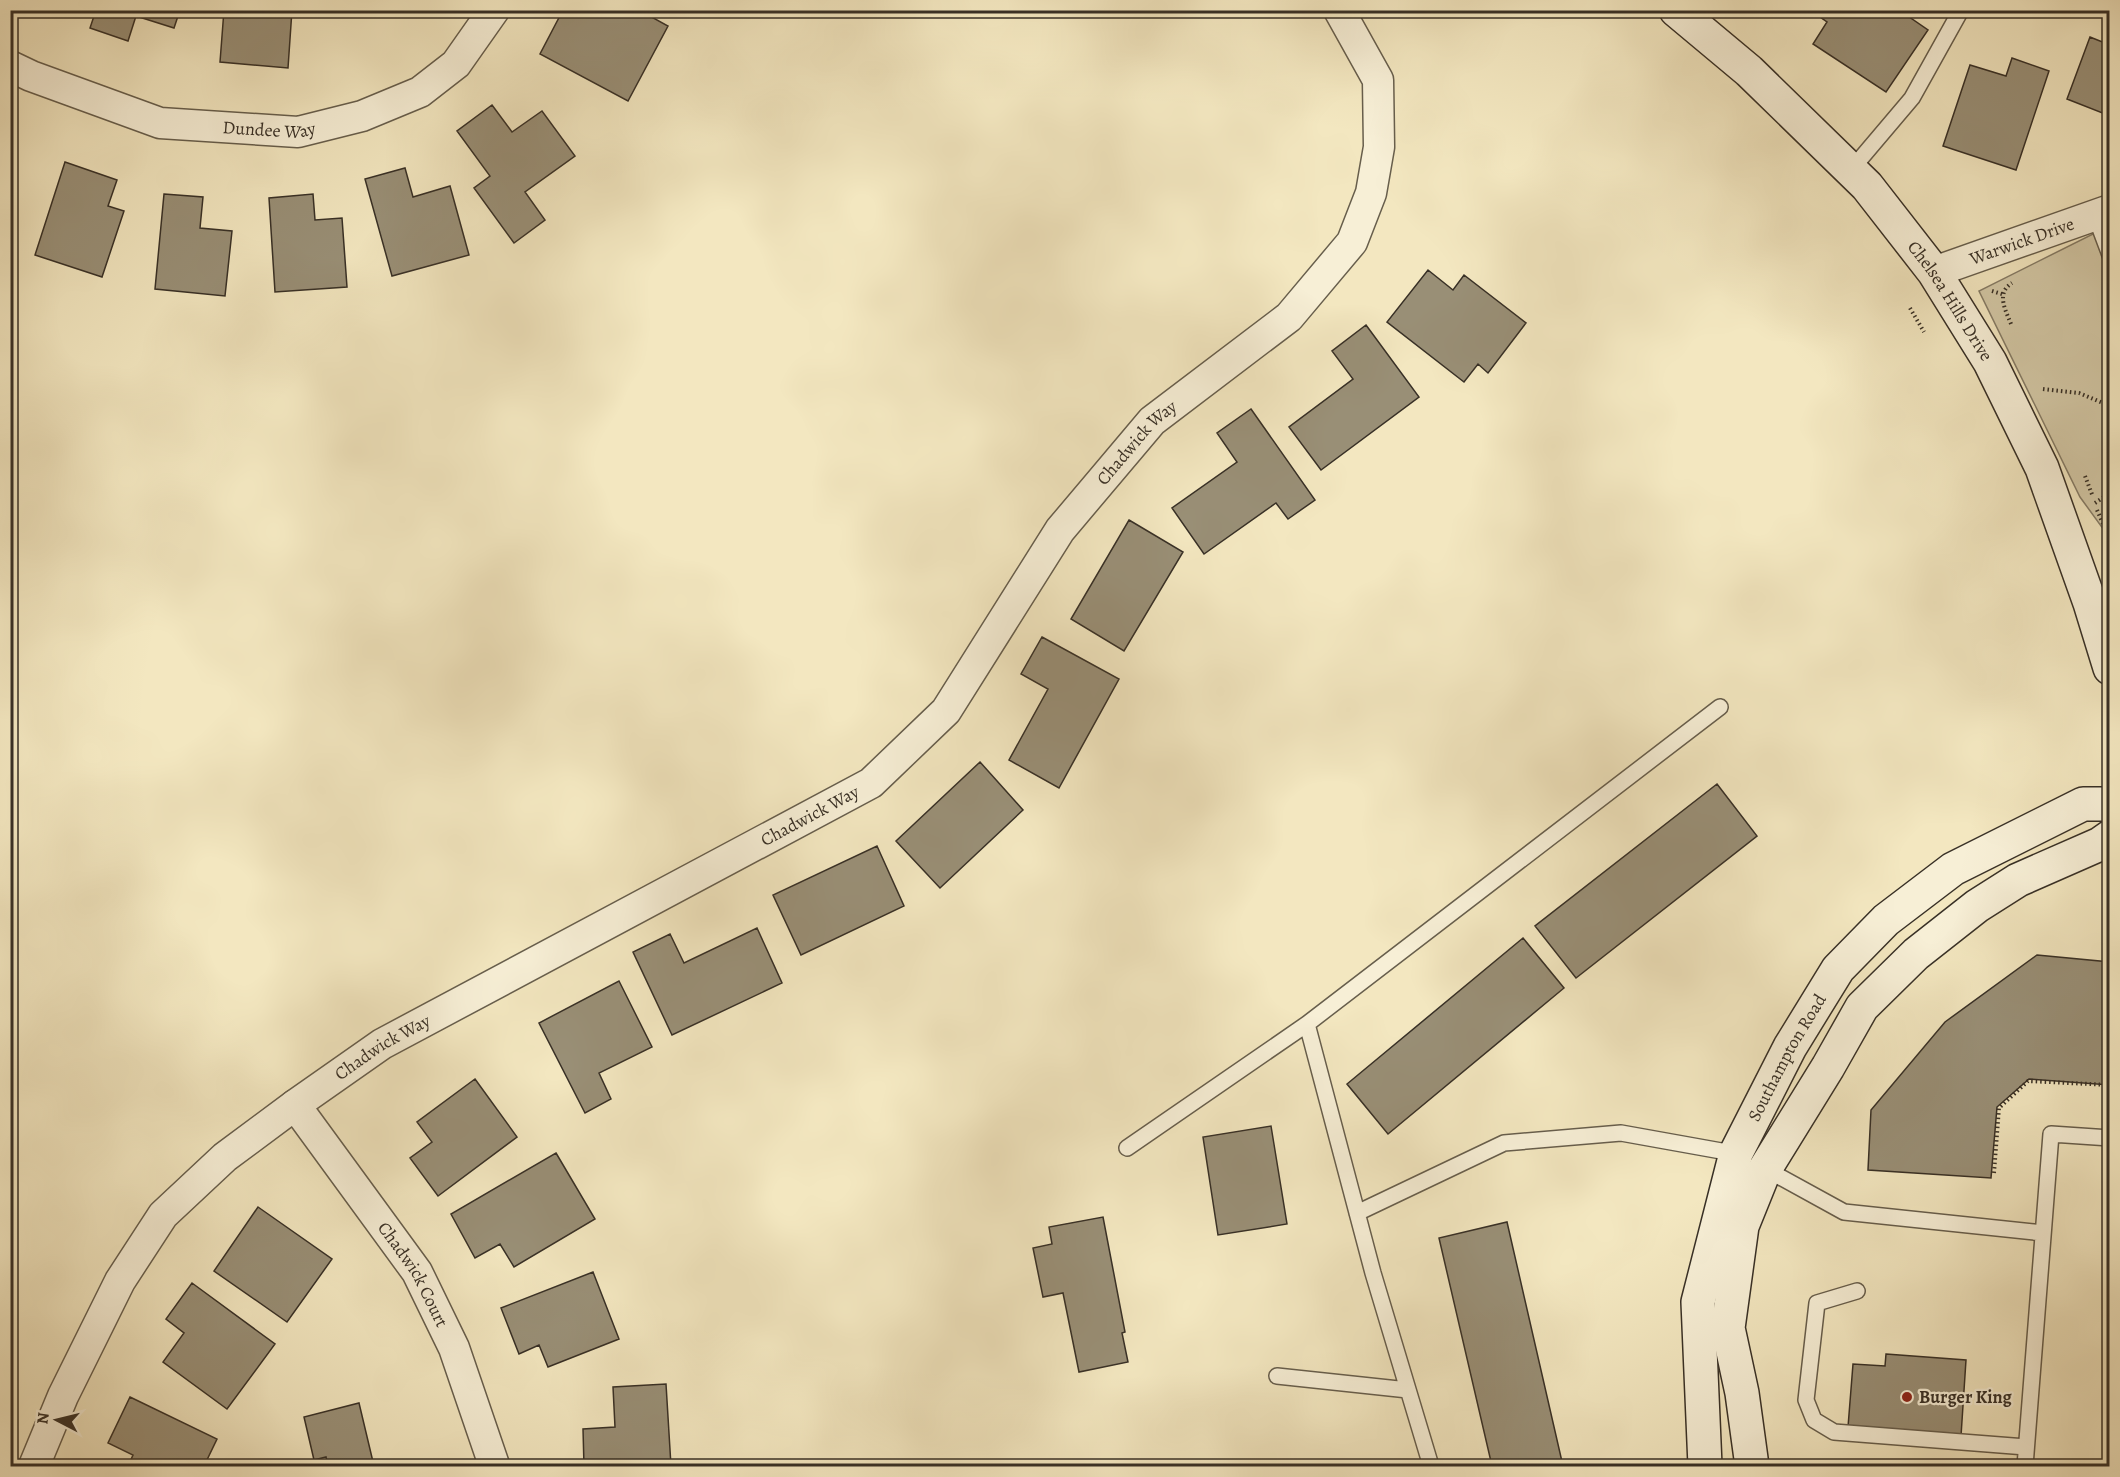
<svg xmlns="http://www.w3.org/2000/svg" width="2120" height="1477" font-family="Alegreya,serif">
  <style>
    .green { fill: #d3c8a6; stroke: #867c66; stroke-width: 1.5 }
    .building { fill: #998f76; stroke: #383026; stroke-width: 1.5 }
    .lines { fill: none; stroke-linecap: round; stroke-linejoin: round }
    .lane-casing { stroke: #675e4c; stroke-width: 18 }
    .street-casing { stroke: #675e4c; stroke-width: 33 }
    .secondary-casing { stroke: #383026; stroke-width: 36 }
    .path { stroke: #383026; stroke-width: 4; stroke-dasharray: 1.5 3; stroke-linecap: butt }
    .lane { stroke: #f7efd6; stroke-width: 15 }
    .street { stroke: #f7efd6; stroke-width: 30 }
    .secondary { stroke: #f7efd6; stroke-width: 33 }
    .poi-dot { fill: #8f2418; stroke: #f7efd6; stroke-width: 2 }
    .labels { text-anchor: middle; stroke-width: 4.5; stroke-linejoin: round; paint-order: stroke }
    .street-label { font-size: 18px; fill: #383026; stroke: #f7efd6 }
    .poi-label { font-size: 18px; font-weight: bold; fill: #383026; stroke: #f7efd6; text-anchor: start }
  </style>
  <rect width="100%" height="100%" fill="#f3e7c0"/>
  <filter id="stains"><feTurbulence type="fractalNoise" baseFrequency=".00333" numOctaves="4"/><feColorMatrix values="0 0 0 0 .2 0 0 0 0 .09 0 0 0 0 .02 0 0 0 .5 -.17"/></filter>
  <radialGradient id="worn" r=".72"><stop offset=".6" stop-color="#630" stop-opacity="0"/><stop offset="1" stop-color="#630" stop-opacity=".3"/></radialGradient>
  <path class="green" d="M2109,226V537L2080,497L1979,291Z"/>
  <path class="building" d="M96,10H180L174,28L136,16L128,41L90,28Z
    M224,10H292L288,68L220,62Z
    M563,10H639L668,26L628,101L540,54Z
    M1810,10H1899L1928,30L1886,92L1813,44L1827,22Z
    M2090,37L2110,45V116L2067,99Z
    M2012,58L2049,71L2016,170L1943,146L1970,65L2006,76Z
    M492,105L512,132L542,111L575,156L525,192L545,220L514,243L474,188L490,176L457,131Z
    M65,162L117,180L108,206L124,211L102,277L35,255Z
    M405,168L413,197L450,186L469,255L392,276L365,179Z
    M164,194L203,197L200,228L232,231L225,296L155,289Z
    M313,194L315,220L342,218L347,287L275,292L269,198Z
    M1428,270L1453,290L1464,275L1526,323L1488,373L1478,364L1464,382L1387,322Z
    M1366,325L1419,397L1321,470L1289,427L1353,379L1332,351Z
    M1251,409L1315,500L1288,519L1276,503L1204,554L1172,508L1237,462L1217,433Z
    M1129,520L1183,552L1124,651L1071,619Z
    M1042,637L1119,679L1059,788L1009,760L1048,689L1021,674Z
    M980,762L1023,810L940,888L896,841Z
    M1717,784L1757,836L1576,978L1535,926Z
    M877,846L904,906L801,955L773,895Z
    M757,928L782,983L672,1035L633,952L670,934L684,963Z
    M1523,938L1564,988L1388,1134L1347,1084Z
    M2037,955L2110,962V1085L2029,1079L1997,1107L1991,1178L1868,1170L1871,1110L1945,1022Z
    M619,981L652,1047L599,1073L611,1099L585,1113L539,1023Z
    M475,1079L517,1137L438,1196L410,1158L432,1142L417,1122Z
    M1271,1126L1287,1224L1218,1235L1203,1137Z
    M556,1153L595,1219L514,1267L500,1244L475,1258L451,1214Z
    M258,1207L332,1259L287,1322L214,1271Z
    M1103,1217L1125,1332L1122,1333L1128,1362L1079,1372L1063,1293L1043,1297L1033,1248L1052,1244L1049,1227Z
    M1507,1222L1563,1466H1492L1439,1238Z
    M593,1272L619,1339L548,1367L539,1345L519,1354L501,1308Z
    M192,1283L275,1344L227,1409L163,1362L184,1333L166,1319Z
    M1886,1354L1966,1360L1961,1436L1848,1427L1853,1364L1885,1366Z
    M666,1384L671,1466H584L583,1429L615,1427L613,1387Z
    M130,1397L217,1439L204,1466H128L133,1455L108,1443Z
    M359,1403L374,1466H328L326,1457L314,1460L304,1417Z"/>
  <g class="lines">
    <defs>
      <path id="lane" d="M1851,170L1912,98L1961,10
        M2095,215L2110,255
        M1127,1148L1307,1024
        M1762,1167L1844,1212L2043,1233
        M1357,1213L1504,1143L1621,1133L1738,1154
        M1857,1291L1817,1303L1806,1400L1814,1420L1834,1432L2026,1447
        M1277,1376L1408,1390
        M1431,1466L1373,1273L1307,1024L1720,707
        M2025,1466L2051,1134L2110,1138"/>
      <g id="street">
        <path id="s1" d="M10,66L31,76L160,123L298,132L362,116L420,92L456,64L494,10"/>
        <path id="s2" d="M1934,272L2110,210"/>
        <path id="s3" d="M295,1105L417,1272L454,1348L494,1465"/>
        <path id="s4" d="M34,1466L63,1396L120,1281L163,1215L225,1157L295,1105L382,1044L871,783L946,711L1060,530L1152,421L1289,317L1352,242L1371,193L1379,147L1378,80L1339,10"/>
      </g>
      <g id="secondary">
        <path id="s5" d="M1676,10L1749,71L1867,186L1934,272L1990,362L2042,468L2090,603L2110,668"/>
        <path id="s6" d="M1705,1466L1698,1302L1736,1153L1790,1047L1838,969L1886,920L1953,869L2083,804H2110"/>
        <path d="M1752,1466L1742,1393L1728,1328L1742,1226L1765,1169L1828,1067L1862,1007L1916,954L1977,906L2018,880L2100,844L2110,837"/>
      </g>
    </defs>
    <use href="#lane" class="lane-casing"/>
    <use href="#street" class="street-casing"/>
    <use href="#secondary" class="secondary-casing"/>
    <path class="path" d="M1992,291L2002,294
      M1910,308L1924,332
      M2011,324C2005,309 1996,293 2012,283
      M2043,389L2079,393L2110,406
      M2085,476L2093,497
      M2095,503L2110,493
      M2097,510L2110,540
      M1994,1173L1999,1108L2028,1081L2110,1085"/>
    <use href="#lane" class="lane"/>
    <use href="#street" class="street"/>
    <use href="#secondary" class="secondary"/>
  </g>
  <circle class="poi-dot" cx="1907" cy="1397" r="6"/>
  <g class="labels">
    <g class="street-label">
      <text dy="6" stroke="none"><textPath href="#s1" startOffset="270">Dundee Way</textPath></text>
      <text dy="6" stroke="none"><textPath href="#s2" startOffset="93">Warwick Drive</textPath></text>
      <text dy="6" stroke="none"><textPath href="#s5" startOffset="402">Chelsea Hills Drive</textPath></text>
      <text dy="6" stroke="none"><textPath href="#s4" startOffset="1550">Chadwick Way</textPath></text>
      <text dy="6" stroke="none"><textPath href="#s4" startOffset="1046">Chadwick Way</textPath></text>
      <text dy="6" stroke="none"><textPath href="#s4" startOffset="560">Chadwick Way</textPath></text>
      <text dy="6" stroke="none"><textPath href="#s6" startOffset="426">Southampton Road</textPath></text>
      <text dy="6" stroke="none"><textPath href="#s3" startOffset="207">Chadwick Court</textPath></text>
    </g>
    <g class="poi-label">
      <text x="1919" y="1403">Burger King</text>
    </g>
  </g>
  <rect width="2120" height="1477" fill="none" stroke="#f3e7c0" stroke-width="36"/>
  <rect x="12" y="12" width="2096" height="1453" fill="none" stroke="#383026" stroke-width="3"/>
  <rect x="18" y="18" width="2084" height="1441" fill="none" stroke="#383026" stroke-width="1.5"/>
  <g transform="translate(57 1420) rotate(277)" stroke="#f7efd6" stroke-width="4.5" paint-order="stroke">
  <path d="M0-4.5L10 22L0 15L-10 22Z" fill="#383026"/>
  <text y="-9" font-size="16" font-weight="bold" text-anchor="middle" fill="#383026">N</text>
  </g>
  <rect width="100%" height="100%" filter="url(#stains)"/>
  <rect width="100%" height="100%" fill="url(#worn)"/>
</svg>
